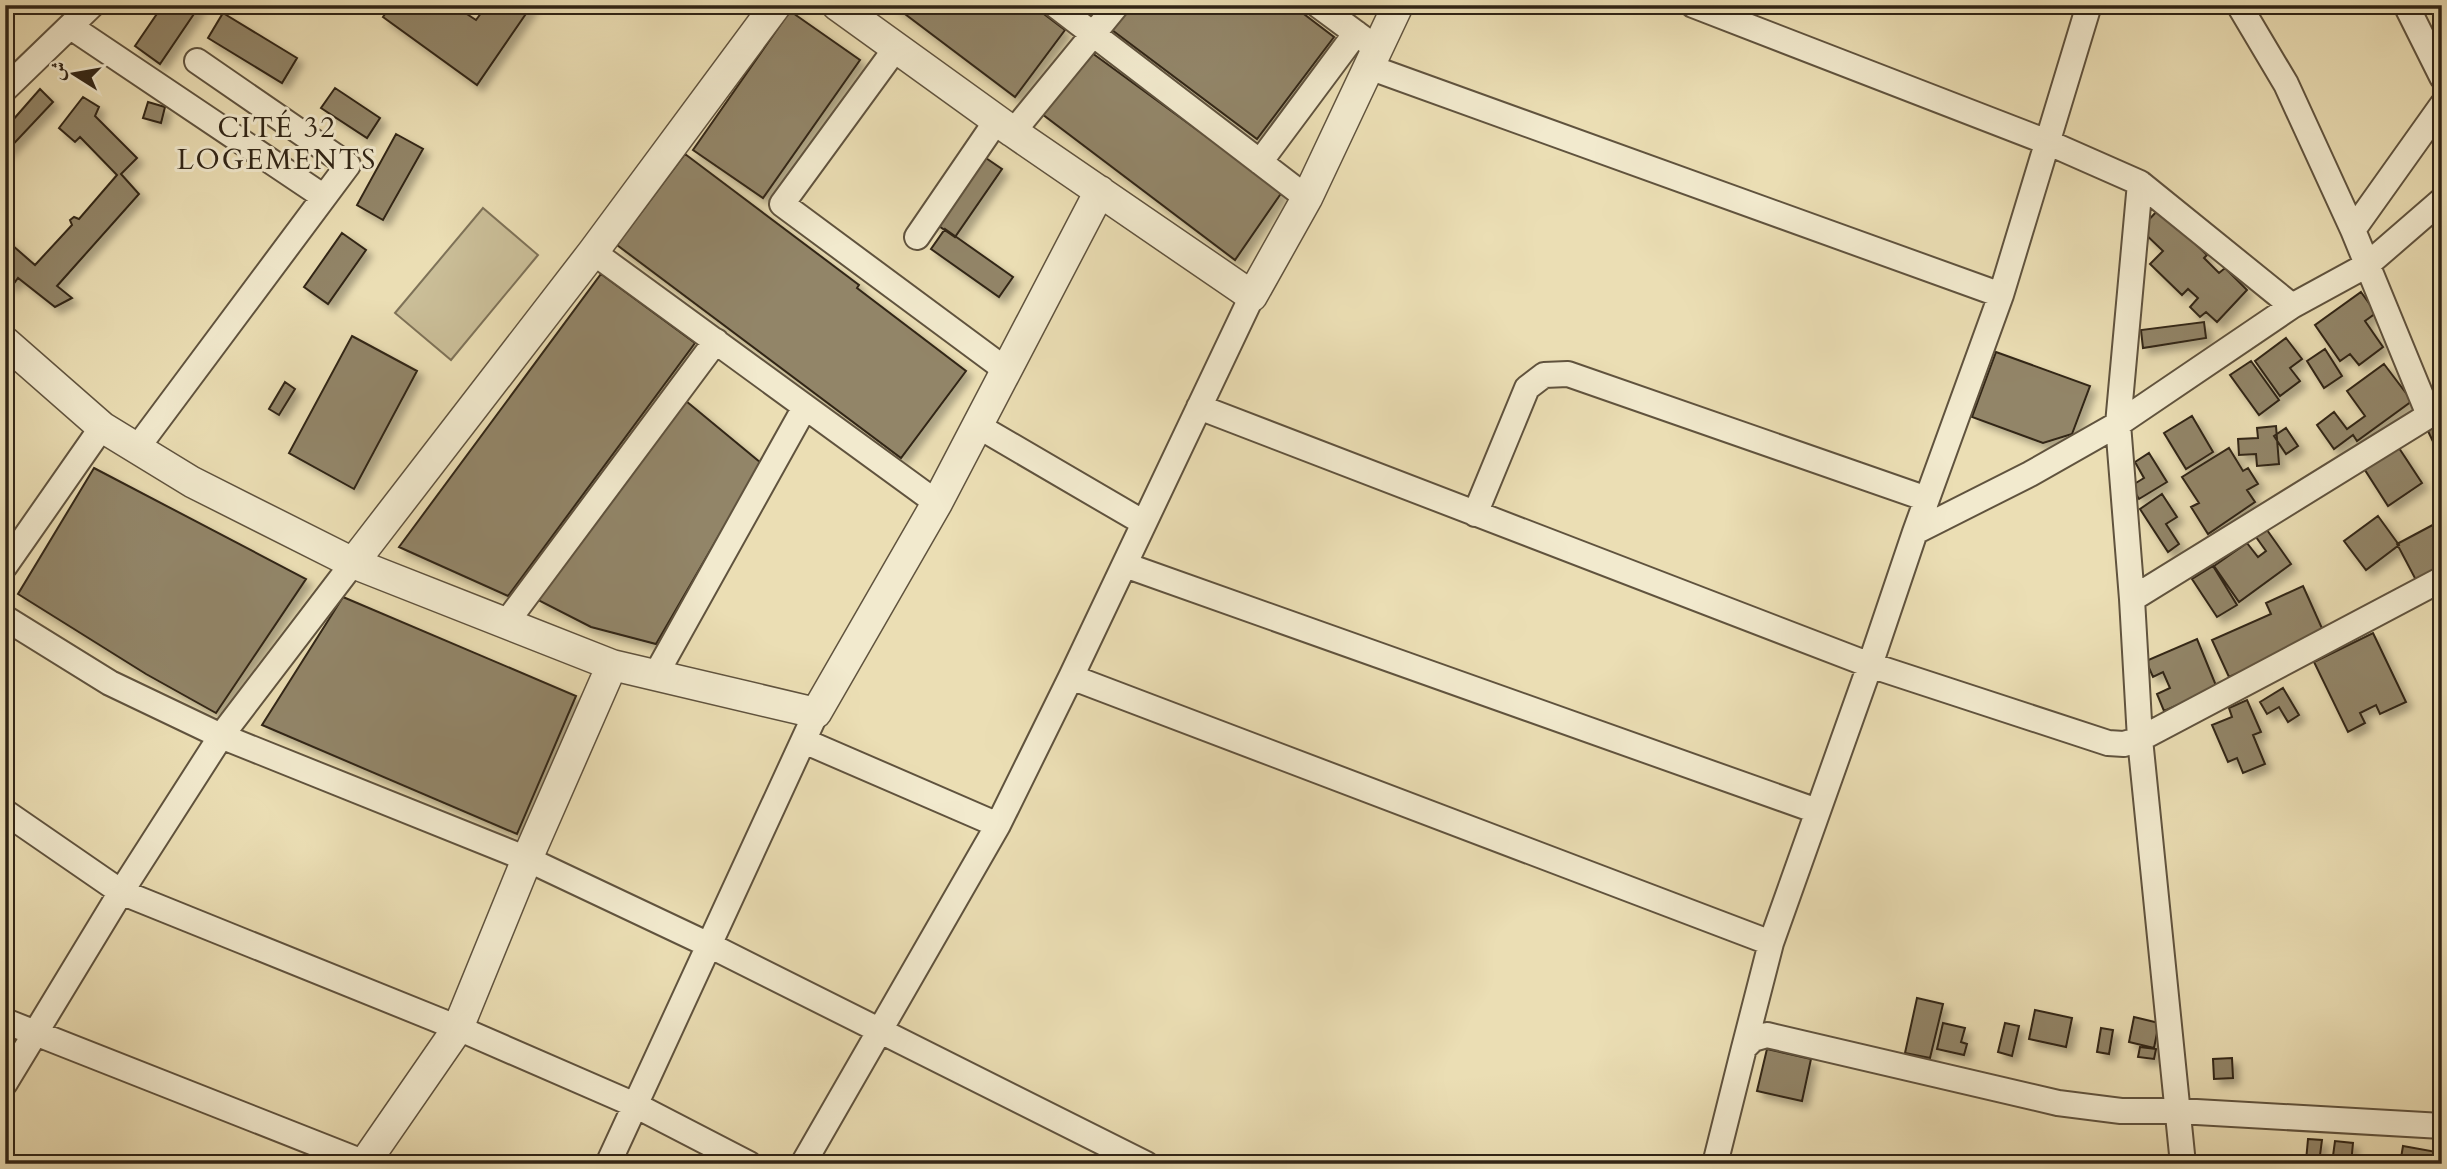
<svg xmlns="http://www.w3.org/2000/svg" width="2447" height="1169" font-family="Cardo,Amiri,serif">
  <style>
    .green { fill: #cbbf99; stroke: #7e7258; stroke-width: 2 }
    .building { fill: #928568; stroke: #312516; stroke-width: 2; filter: url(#shadow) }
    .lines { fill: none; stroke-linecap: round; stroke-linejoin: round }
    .minor-casing { stroke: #60533e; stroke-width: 28 }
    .tertiary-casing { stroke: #60533e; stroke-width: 33 }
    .minor { stroke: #f2eace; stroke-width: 24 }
    .tertiary { stroke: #f2eace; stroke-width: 30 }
    .labels { text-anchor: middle; stroke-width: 6; stroke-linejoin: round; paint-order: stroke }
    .quarter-label { font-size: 28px; letter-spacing: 2px; fill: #312516; stroke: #f2eace }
  </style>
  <defs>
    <filter id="shadow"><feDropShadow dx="6" dy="6" stdDeviation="3.5" flood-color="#0004"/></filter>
  </defs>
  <rect width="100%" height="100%" fill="#ebdeb4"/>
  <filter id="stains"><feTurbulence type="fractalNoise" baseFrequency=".00286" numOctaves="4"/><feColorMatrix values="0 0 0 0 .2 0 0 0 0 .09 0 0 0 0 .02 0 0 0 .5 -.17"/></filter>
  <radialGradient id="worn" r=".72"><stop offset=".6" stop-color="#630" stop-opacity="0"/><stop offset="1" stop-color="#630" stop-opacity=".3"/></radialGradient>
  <path class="green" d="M483,208L538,255L451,360L395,313Z"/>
  <path class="building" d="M163,5H200L160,64L135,46Z
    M391,5H453L476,20L487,5H532L477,85L383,17Z
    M893,5H1032L1065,30L1015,97Z
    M1131,5H1292L1334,37L1257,139L1112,30Z
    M790,11L860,60L763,198L693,150Z
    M223,13L297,58L282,83L208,38Z
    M1088,50L1282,192L1235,260L1042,114Z
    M335,88L380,118L367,138L321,108Z
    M40,89L53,102L5,153V129Z
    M83,97L99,107L95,116L137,158L121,174L139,194L57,286L72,298L55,307L18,278L12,286L5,281V239L35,265L72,225L70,220L74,217L79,219L117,175L80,137L75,142L59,128Z
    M148,102L165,107L161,123L143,118Z
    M396,134L423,149L383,220L357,205Z
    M685,154L859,285L857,288L966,371L901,458L617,245Z
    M980,154L1002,169L955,237L933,222Z
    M2159,209L2207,255L2204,258L2219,273L2225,268L2247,290L2217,322L2206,312L2200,317L2190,307L2198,298L2188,289L2182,295L2150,264L2163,251L2140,229Z
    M945,229L1013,277L999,297L931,249Z
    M342,233L366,250L328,304L304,287Z
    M601,274L695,343L508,596L399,547Z
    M2361,292L2376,313L2365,321L2383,347L2359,365L2350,354L2340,361L2315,325Z
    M2204,322L2206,338L2143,348L2141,330Z
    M352,336L417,371L354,489L289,453Z
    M2286,338L2302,359L2290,368L2300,381L2280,396L2255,361Z
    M2325,349L2342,376L2324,388L2307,361Z
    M1996,352L2090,386L2072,434L2043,443L1972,417Z
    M2251,361L2279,400L2259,415L2230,375Z
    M2384,364L2412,401L2357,441L2353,435L2334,449L2317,425L2334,412L2347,429L2365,416L2347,391Z
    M285,382L295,389L279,415L269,409Z
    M686,401L761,463L656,644L591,627L536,599Z
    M2192,416L2213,452L2186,469L2164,433Z
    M2440,423L2442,445L2436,448L2427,429Z
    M2276,426L2279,464L2257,466L2256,454L2239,455L2238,439L2258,438L2257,428Z
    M2286,428L2298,446L2286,454L2274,436Z
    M2397,445L2422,483L2388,506L2363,467Z
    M2229,448L2243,471L2248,468L2258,484L2247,490L2255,502L2208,534L2191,507L2199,503L2182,477Z
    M2149,453L2167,482L2139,499L2131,486L2144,478L2135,462Z
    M94,468L306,579L216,713L146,674L18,594Z
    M2162,494L2177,517L2166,524L2179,544L2168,552L2140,509Z
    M2378,516L2399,545L2366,570L2344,541Z
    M2442,520V569L2417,582L2397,544Z
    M2267,530L2291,564L2239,602L2214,566L2247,543L2258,557L2266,551L2256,537Z
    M2213,566L2237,605L2217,617L2192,579Z
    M2303,586L2325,635L2229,677L2212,640L2271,614L2266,603Z
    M343,597L576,696L517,834L262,725Z
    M2373,633L2406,702L2380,714L2376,705L2360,713L2365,723L2348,732L2314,662Z
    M2197,639L2217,688L2164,711L2157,694L2170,688L2163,672L2153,677L2146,661Z
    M2283,688L2299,715L2288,722L2279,707L2267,714L2260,702Z
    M2247,700L2261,732L2253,735L2265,764L2243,773L2237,758L2228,762L2212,725L2232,717L2229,708Z
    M1917,998L1943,1004L1930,1058L1905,1053Z
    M2035,1010L2072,1018L2066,1047L2029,1039Z
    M2134,1017L2159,1023L2154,1048L2129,1042Z
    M1943,1023L1965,1028L1961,1042L1967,1044L1964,1055L1937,1049Z
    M2005,1023L2019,1026L2012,1056L1998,1052Z
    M2101,1028L2113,1030L2109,1054L2097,1052Z
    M2140,1047L2156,1049L2154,1059L2138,1057Z
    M1767,1049L1811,1059L1802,1101L1757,1091Z
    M2232,1058L2233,1078L2214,1079L2213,1059Z
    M2308,1139L2322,1140L2320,1155L2333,1156L2335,1141L2353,1143L2351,1164H2281L2282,1159L2306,1161Z
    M2403,1146L2442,1153V1164H2400Z"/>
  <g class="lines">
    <defs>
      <path id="minor" d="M1055,5L1307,198
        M1318,5L1368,42
        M1693,5L2047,142L2140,183L2118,424L2132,599L2140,739L2183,1164
        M2239,5L2286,84L2353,230L2429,415
        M2406,5L2442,77
        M71,27L324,197
        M896,48L782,204L1006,370
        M1369,67L2001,295
        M5,89L92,5
        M1013,132L1117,5
        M1260,162L1356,33
        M2140,183L2292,306
        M2353,230L2442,105
        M917,237L997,120
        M593,252L937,503
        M1199,407L1870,665L2108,743L2124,744L2140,739L2442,579
        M978,426L1144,523
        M137,448L348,165L197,61
        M1475,514L1527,388L1544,375L1568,374L1927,499
        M1915,532L2030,474L2118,424L2292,306L2367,265L2442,200
        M1125,565L1817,811
        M5,566L102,427
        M2132,599L2441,408
        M5,618L110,683L221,736L527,859L709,945L1146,1164
        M506,623L716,341
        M655,676L805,407
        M1071,677L1771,943
        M804,741L998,825
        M5,812L121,892L458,1028L635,1105L749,1164
        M5,1021L365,1163
        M1744,1048L1771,943L1870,665L1915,532L2001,295L2089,5
        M5,1083L121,892L221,736L353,563
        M608,1164L816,713
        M803,1164L998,825L1071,677L1252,296
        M1715,1164L1744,1048L1753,1039L1767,1035L2058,1103L2121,1111H2179L2442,1126"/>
      <path id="tertiary" d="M837,5L1013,132L1252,296L1307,198L1398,5
        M5,342L102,427L192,482L353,563L612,665L816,713L937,503L1100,191
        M353,563L593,252L776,5
        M364,1164L458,1028L527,859L612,665"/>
    </defs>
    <use href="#minor" class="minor-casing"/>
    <use href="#tertiary" class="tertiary-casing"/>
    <use href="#minor" class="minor"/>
    <use href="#tertiary" class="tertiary"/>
  </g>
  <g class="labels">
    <g class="quarter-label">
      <text x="277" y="137">CITÉ 32<tspan x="277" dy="32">LOGEMENTS</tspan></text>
    </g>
  </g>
  <rect width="2447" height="1169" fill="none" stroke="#ebdeb4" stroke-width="28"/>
  <rect x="7" y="7" width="2433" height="1155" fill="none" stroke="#312516" stroke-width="3.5"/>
  <rect x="14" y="14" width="2419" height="1141" fill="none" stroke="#312516" stroke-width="2"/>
  <g transform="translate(74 74) rotate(281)" stroke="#f2eace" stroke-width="5" paint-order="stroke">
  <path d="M0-5L12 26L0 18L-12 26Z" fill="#312516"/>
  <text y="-10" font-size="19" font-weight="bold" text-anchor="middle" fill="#312516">ش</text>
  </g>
  <rect width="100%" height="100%" filter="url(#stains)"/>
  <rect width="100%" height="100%" fill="url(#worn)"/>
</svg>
